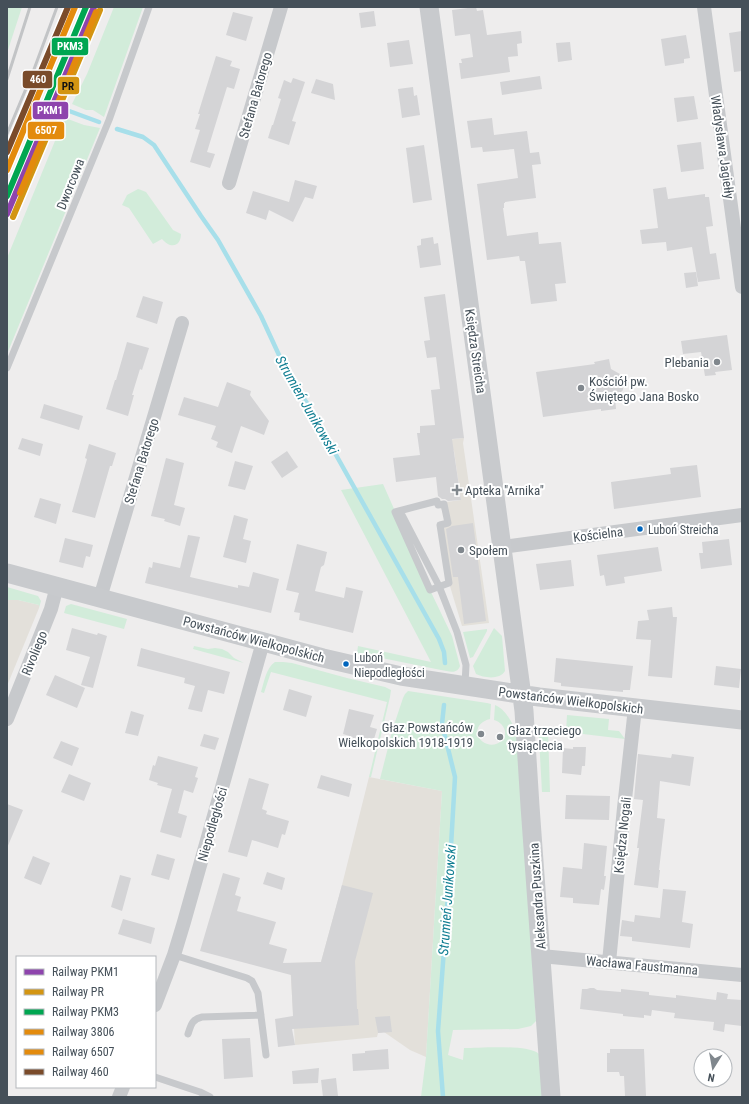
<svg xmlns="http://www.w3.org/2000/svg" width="749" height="1104" font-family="'Roboto Condensed',sans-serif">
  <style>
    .commercial { fill: #e3e0da }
    .green { fill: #d2ecda }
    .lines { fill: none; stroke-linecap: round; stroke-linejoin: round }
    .stream { stroke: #a7dfea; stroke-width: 4.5 }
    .building { fill: #d4d4d6 }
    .lane { stroke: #c7c9cc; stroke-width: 7 }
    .street { stroke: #c7c9cc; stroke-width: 14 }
    .secondary { stroke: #c8cacd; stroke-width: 19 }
    .rail { stroke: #c2c4c6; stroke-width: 3 }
    .rail-1-casing { stroke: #fff; stroke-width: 9 }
    .rail-2-casing { stroke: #fff; stroke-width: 9 }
    .rail-3-casing { stroke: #fff; stroke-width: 9 }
    .rail-4-casing { stroke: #fff; stroke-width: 9 }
    .rail-5-casing { stroke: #fff; stroke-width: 9 }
    .rail-6-casing { stroke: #fff; stroke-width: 9 }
    .rail-1 { stroke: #8e44ad; stroke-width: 6 }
    .rail-2 { stroke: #d39512; stroke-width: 6 }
    .rail-3 { stroke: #00a651; stroke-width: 6 }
    .rail-4 { stroke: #e38b0d; stroke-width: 6 }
    .rail-5 { stroke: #e38b0d; stroke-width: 6 }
    .rail-6 { stroke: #7a4b2a; stroke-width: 6 }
    .poi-dot { fill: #80878d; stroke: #fff; stroke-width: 1.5 }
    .bus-dot { fill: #0065bd; stroke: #fff; stroke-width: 1.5 }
    .labels { text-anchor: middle; stroke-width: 4; stroke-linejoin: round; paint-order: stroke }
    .bus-label { font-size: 12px; fill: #455059; stroke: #fff; text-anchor: start }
    .street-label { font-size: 13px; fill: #455059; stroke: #fff }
    .poi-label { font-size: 13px; fill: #455059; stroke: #fff; text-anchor: start }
    .water-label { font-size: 14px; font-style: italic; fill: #117e92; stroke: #fff }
    .line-badge { stroke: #fff; stroke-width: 1.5 }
    .badge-label { font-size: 11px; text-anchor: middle; font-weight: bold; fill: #fff }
    .pale-badge-label { font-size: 11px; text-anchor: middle; font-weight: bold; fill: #111 }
  </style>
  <rect width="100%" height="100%" fill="#eeeded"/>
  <path class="commercial" d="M464,438L463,443L489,623L462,626L449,583L440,525L447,523L439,503L461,500L454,451L446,440Z
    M7,600H18L39,605V608L7,686Z
    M369,777L442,791L426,1057L410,1050L384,1032L378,1033L377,1037L295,1045L290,963L321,962L342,885Z"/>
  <path class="green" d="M7,7H22L7,53Z
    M114,7H143L104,117L93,110H86L72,104L87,74Z
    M57,115L84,125L100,128L7,354V258L57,136L49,133Z
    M138,189L141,190L146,192L173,230L181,234C181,240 178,247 170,245C167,244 164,241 162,239L153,244L129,208L122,205L127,195Z
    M383,484L430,590L452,636L460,666C457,675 448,671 441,670L357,653L358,646L431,662L341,490Z
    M7,587L38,596L41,601L39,608V605L18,600H7Z
    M71,604L127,619L124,629L64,613L66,606Z
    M494,628L502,636L505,671C500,680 484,678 476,674L473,666Z
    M487,629V631L473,657L470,658L463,632Z
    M194,646L208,649L215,648L222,649L228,652L234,658L244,663L193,649Z
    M275,662H283L292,663L347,678L385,687L391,690L390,697L371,777H369L387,702L271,672L264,693L261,692C264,682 266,668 275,662Z
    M408,691L487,703L491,704L490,719C482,721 478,725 477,732C478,743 493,749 501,741C510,734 503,722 494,720L495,705C504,709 508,716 513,725L517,726L536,1021L531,1026L518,1029L453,1030L448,1055L463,1060L464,1048C480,1048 528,1044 539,1054L543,1097H421L426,1057L442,791L380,779L393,728L403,698L405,694Z
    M567,715L609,719L608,730L619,731L625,739L566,732Z
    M540,729L548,730L550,792H542L539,738Z"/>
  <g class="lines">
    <path class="stream" d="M61,108L99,122
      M117,129L143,137L154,145L201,216L218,240L261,316L291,381L307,403L439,639L444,652L445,663
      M443,1097L438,1031L449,881L455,777L442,724L444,705"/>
  </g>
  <path class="building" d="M476,7L477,11L483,10L487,35L521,31L522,43L517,44L518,56L508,57L510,72L461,79L459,63H462L461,59L473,57L470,34L455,36L452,10Z
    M374,11L376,26L361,28L359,13Z
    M233,12L253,17L246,41L226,35Z
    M742,31V71L734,72L729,33Z
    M686,35L690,58L684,59V63L665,66L661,39Z
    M409,40L413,64L390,67L387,43Z
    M570,42L572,60L558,62L556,43Z
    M216,56L232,61L230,66L240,69L234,89L227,87L207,152L215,154L210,168L190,162L200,130L195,129L200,114H198Z
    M540,76L542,89L502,95L500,82Z
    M293,78L305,82L292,121L296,122L289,145L268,138L272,125H273L281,99L278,98L284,80L291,83Z
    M316,79L333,84L335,100L311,93Z
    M413,87L414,96L417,95L420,115L402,118L398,89Z
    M694,96L698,119L677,122L674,98Z
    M492,118L494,135L527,131L530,153L539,152L541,164L532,165L536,198L505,202V203H504V208H503L507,236L538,232L539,244L561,242L566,283L555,284L557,301L531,304L525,261H520L519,256L487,260L477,184L518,178L514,149L483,152L482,147L471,148L467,121Z
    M701,142L704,169L681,172L677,145Z
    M424,145L432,200L413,203L406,148Z
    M295,180L317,186L313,199L305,197L293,222L269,210L266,220L246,213L253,191L289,202Z
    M666,187L668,199L705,194V197H709L713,226L706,227L710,254L716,253L720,279L698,282L692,247L667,251L666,242L642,244L640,230L658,228L653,189Z
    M433,237L434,244L438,243L441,265L420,268L417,246L421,245V239Z
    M696,272L698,286L686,288L684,273Z
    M445,294L464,438L452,439L461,500L448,501L445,499H442L438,496L436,477L396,482L393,458L420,455L417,433H420V426L435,425L431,390L440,389L436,357L427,358L424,341L430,340L424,297Z
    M143,296L163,302L157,324L136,317Z
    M727,335L732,370L715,372L716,375L705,376L701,352L683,354L681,341Z
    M127,342L149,348L142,370L140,369L132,395H134L128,416L106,409L115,380H116Z
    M609,359L611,369L620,374L622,376L624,382L623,390L615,398L616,409L601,411V409L543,417L536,372L595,364L594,362Z
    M227,382L251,391L250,395L269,421L264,435L241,426L232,453L216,447L218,442L211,439L216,426L178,415L184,397L218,407Z
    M44,404L83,416L79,430L40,418Z
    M22,438L43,444L40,456L18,449Z
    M89,444L116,453L112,466H110L95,518L72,512L87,459L85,458Z
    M287,451L298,467L282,478L271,462Z
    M166,458L184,463L174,505L185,508L180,526L164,521L165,519L151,516Z
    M235,461L253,466L245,490L228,486Z
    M697,465L701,497L614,509L611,482L671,474L670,468Z
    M40,498L61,504L56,524L34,517Z
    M234,515L248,519L243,539L251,541L246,563L223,557Z
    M473,523L486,621L464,624L458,577H453L446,529L452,526Z
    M188,535L200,537L190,577L238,588V585L249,587L253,572L279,579L271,613L145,583L149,567L152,568L153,562L180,568Z
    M65,538L93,545L90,557L86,556L83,568L59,562Z
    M729,539L732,565L701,569L699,553H703L702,542Z
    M297,544L327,552L324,565L321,567L315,591L344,598L346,587L363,591L353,633L299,620L300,613L294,612L299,593L286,590Z
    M658,547L662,571L624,577L625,583L606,586L604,575L600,576L597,555Z
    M571,560L574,586L540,590L536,564Z
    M672,607L673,617H677L672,678L648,676L651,640L636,639L638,621L649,620L647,610Z
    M72,628L97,635L98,633L107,636L93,688L81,685L90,657L66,650Z
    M141,648L230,672L224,694L208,690L202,712L188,709L195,686L184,683L185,678L137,666Z
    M556,658L633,666L630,690H623V692L561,686V683L554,682Z
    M716,666L741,669L739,688L714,685Z
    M55,675L85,688L77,708L46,695Z
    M289,689L312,696L306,717L283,710Z
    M349,709L374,715L370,727L377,729L371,749L352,744L353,737L343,734Z
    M131,711L144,715L138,736L125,733Z
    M204,734L219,738L215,750L200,746Z
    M61,741L79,748L72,766L53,758Z
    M573,747H586L585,766H582L581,775L562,773L563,748L573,749Z
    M638,754L671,758L672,754L694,757L690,786L660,781L657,818L665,819L659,870H660L658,888L634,885L639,848H637L643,800L634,799Z
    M158,756L198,767L195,777L198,778L193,793L184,790L178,813L187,816L181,838L160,832L172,789L157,785L158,783L149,780L153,765L155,766Z
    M69,774L91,783L84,801L61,792Z
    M321,775L352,784L349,797L317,788Z
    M249,778L269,784L262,809L267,811L266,814L289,821L285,835L282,834L278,848L252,840L247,857L228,852Z
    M566,795L610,796L609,820L565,819Z
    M7,804L23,810L7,848Z
    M584,843L607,846L604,876H606L604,890L601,889L599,905L573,903V898L560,897L563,867L582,869Z
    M157,854L175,859L169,880L151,875Z
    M33,856L50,863L41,885L24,878Z
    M267,872L285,878L282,890L263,884Z
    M223,873L240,878L235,895L241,897L237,911L276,922L269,944L287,949L283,963L321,962L342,885L373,893L355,961L357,1009H358L359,1025L292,1029L295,1045L278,1047L275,1019L293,1016L291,975L200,951Z
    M120,875L131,878L122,911L111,907Z
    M663,889L686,891L682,922L693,924L690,948L632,941V937L620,936L622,920L634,922L635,915L660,918Z
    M123,919L155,928L151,944L118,934Z
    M590,988H594L597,990L621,992V989L649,992V995L676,998V995L716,1000L717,992L728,994L727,999L742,1000V1026L725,1024L724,1032L713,1030L714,1022L674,1018L675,1013L652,1010L651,1016L644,1015V1018L623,1016V1014L580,1009L582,989H587Z
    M390,1016L392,1032L378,1033L375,1017Z
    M250,1038L253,1077L224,1079L222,1039Z
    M388,1049L389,1069L353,1071L352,1054L365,1053V1051Z
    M610,1049H644L646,1096H625L624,1076H620L619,1072H607V1053H610Z
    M319,1068L318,1083L293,1084L292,1071Z
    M336,1078L338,1096L323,1097L321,1080Z"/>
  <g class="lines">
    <path class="lane" d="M7,368L109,120L149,7
      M437,501L438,505L444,504L448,523L440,525L449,583L430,590L395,512Z
      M400,511L439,586L457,632L466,665L465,684
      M174,955L247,978L252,981L258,993L266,1055
      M188,1034C191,1025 192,1019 202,1017L261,1015
      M155,1077L200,1092L210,1097"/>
    <path class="street" d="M704,7L742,287
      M229,183L281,7
      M502,547L742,515
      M100,598L182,323
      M7,719L51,609L57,586
      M541,956L742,975
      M609,962L624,808L635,708
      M155,1005L174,955L184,922L263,642
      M119,1097L123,1087"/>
    <path class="secondary" d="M429,7L524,711L530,806L551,1097
      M7,573L323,658L401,676L539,697L742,720"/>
    <path class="rail" d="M7,79L30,7
      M7,134L33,72L57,7
      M7,162L58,40L70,7"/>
    <defs>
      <path id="rail-1" d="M7,214L94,7"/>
      <path id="rail-2" d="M13,217L100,10"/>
      <path id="rail-3" d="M7,196L86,7"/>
      <path id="rail-4" d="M7,170L75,7"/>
      <path id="rail-5" d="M20,193L96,12"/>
      <path id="rail-6" d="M7,152L68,7"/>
    </defs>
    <use href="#rail-1" class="rail-1-casing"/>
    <use href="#rail-2" class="rail-2-casing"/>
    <use href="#rail-3" class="rail-3-casing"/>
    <use href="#rail-4" class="rail-4-casing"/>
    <use href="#rail-5" class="rail-5-casing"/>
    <use href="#rail-6" class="rail-6-casing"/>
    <use href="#rail-1" class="rail-1"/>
    <use href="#rail-2" class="rail-2"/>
    <use href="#rail-3" class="rail-3"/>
    <use href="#rail-4" class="rail-4"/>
    <use href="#rail-5" class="rail-5"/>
    <use href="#rail-6" class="rail-6"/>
  </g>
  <g class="poi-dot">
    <circle cx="717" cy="362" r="4"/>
    <circle cx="581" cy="388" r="4"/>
    <path d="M455 484h4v4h4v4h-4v4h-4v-4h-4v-4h4z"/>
    <circle cx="461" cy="550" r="4"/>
    <circle cx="481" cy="734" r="4"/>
    <circle cx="500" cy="737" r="4"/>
  </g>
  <g class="bus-dot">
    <circle cx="640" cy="529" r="3.5"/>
    <circle cx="346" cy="664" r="3.5"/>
  </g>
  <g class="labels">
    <g class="bus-label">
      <text x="648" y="534">Luboń Streicha</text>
      <text x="354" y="662">Luboń<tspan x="354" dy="15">Niepodległości</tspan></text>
    </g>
    <g class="street-label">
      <text transform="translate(255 95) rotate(-74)" y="5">Stefana Batorego</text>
      <text transform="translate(723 147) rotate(82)" y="5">Władysława Jagiełły</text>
      <text transform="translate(70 184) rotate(-68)" y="5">Dworcowa</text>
      <text transform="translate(476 351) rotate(82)" y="5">Księdza Streicha</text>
      <text transform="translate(141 461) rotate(-73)" y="5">Stefana Batorego</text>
      <text transform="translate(598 534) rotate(-7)" y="5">Kościelna</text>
      <text transform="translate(254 639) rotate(15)" y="5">Powstańców Wielkopolskich</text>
      <text transform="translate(34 653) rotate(-68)" y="5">Rivoliego</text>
      <text transform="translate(571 700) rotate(7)" y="5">Powstańców Wielkopolskich</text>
      <text transform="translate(212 824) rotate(-74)" y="5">Niepodległości</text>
      <text transform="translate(622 835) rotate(-84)" y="5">Księdza Nogali</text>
      <text transform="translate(537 896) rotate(-94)" y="5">Aleksandra Puszkina</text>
      <text transform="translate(642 965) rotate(5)" y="5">Wacława Faustmanna</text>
    </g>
    <g class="poi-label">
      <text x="709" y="367" text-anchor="end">Plebania</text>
      <text x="589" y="386">Kościół pw.<tspan x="589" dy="15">Świętego Jana Bosko</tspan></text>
      <text x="465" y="495">Apteka "Arnika"</text>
      <text x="469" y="555">Społem</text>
      <text x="473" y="732" text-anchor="end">Głaz Powstańców<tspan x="473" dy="15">Wielkopolskich 1918-1919</tspan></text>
      <text x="508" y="735">Głaz trzeciego<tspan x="508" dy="15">tysiąclecia</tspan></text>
    </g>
    <g class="water-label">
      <text transform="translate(307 405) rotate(60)" y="5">Strumień Junikowski</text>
      <text transform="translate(447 900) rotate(-86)" y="5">Strumień Junikowski</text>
    </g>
  </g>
  <g class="line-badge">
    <rect x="51" y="37" width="38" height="19" rx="4" fill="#00a651"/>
    <rect x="22" y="70" width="31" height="19" rx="4" fill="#7a4b2a"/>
    <rect x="57" y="76" width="23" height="19" rx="4" fill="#d39512"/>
    <rect x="32" y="101" width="37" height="19" rx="4" fill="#8e44ad"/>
    <rect x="27" y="121" width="38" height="19" rx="4" fill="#e38b0d"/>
  </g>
  <g class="badge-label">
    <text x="70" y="50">PKM3</text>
    <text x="38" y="83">460</text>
    <text x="50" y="114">PKM1</text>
    <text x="46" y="134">6507</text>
  </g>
  <g class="pale-badge-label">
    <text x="68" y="90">PR</text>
  </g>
  <rect width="749" height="1104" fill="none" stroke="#455059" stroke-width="16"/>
  <rect x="16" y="956" width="140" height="132" fill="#ffffff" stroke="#b5b9bd"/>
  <rect x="24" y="969" width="20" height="6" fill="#8e44ad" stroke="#b5b9bd"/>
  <text x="52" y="976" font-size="12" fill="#455059">Railway PKM1</text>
  <rect x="24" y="989" width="20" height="6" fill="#d39512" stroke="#b5b9bd"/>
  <text x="52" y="996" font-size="12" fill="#455059">Railway PR</text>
  <rect x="24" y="1009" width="20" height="6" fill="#00a651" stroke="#b5b9bd"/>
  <text x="52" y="1016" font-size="12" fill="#455059">Railway PKM3</text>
  <rect x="24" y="1029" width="20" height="6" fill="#e38b0d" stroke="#b5b9bd"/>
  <text x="52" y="1036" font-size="12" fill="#455059">Railway 3806</text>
  <rect x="24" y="1049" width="20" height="6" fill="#e38b0d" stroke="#b5b9bd"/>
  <text x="52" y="1056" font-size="12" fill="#455059">Railway 6507</text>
  <rect x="24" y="1069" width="20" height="6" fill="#7a4b2a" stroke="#b5b9bd"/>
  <text x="52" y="1076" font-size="12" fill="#455059">Railway 460</text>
  <g transform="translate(713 1068) rotate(191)"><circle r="19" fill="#ffffff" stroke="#b5b9bd"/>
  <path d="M0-3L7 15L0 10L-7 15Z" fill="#80878d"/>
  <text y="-6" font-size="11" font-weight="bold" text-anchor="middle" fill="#455059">N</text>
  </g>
</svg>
